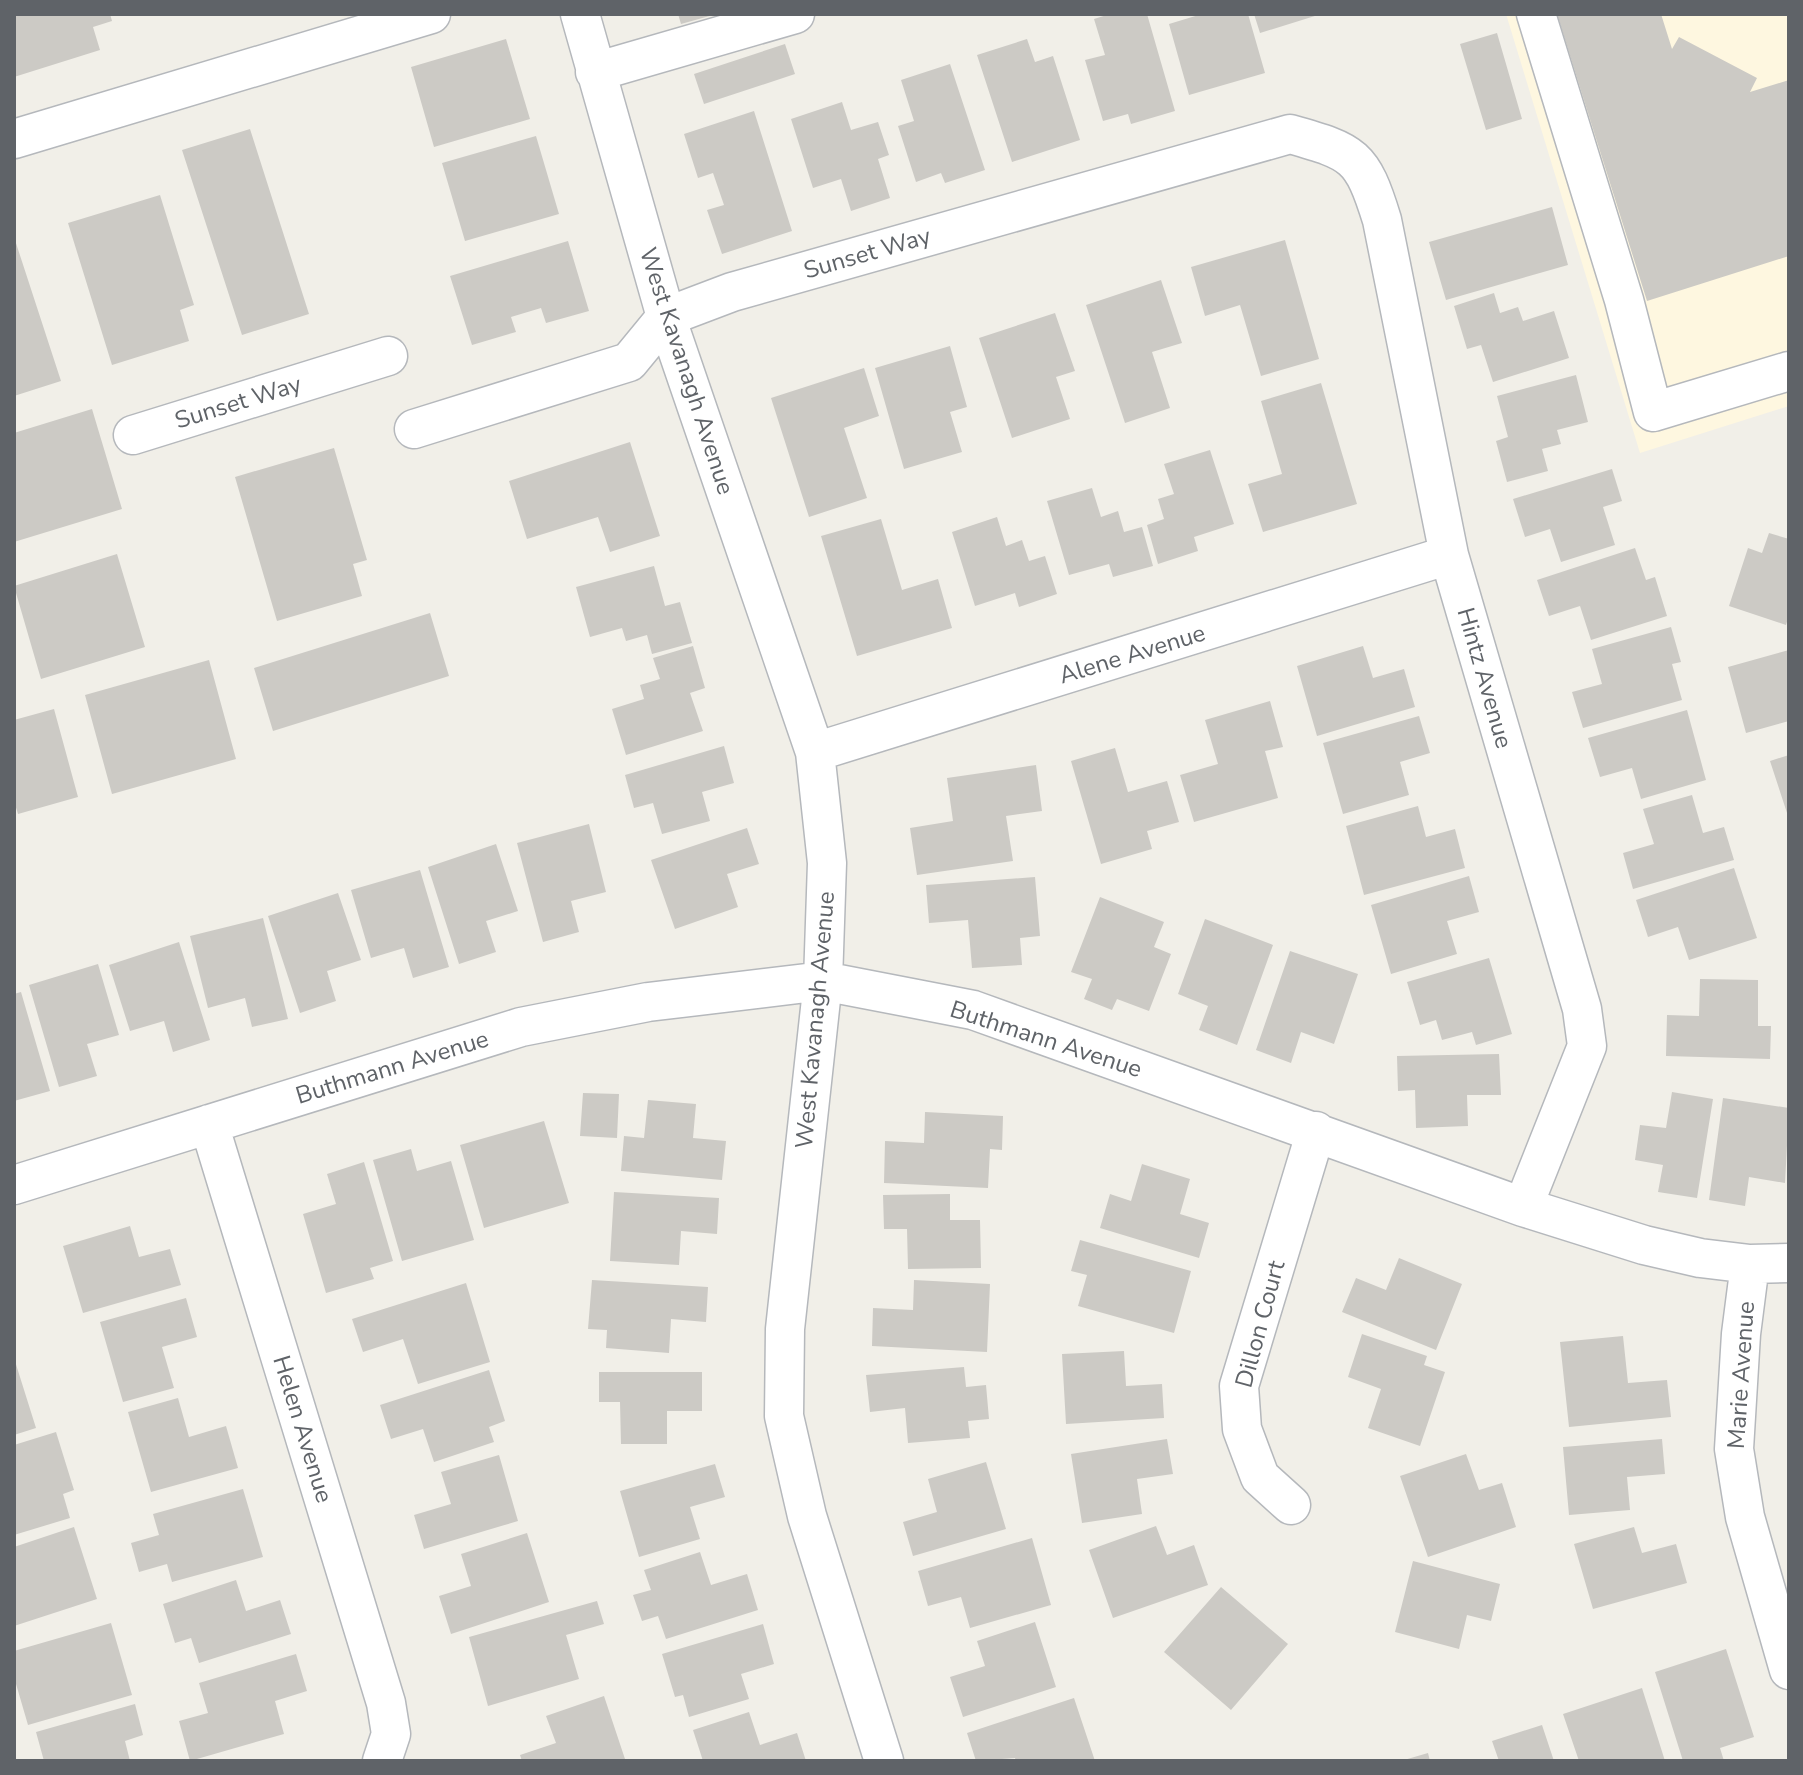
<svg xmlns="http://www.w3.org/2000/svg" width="1803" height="1775" font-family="'Nunito Sans',sans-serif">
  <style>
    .commercial { fill: #fef7e0 }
    .building { fill: #cccac5 }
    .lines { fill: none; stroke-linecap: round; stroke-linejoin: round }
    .minor-casing { stroke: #b5b8bc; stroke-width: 41 }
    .minor { stroke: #fff; stroke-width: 38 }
    .labels { text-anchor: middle; stroke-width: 6; stroke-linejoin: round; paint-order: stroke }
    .street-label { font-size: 24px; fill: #5f6368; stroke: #fff }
  </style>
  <rect width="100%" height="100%" fill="#f1efe8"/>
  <path class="commercial" d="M1506,14H1789V406L1640,453Z"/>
  <path class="building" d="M14,14H110L112,21L93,27L100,50L14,77Z
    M678,14H713V15L681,24Z
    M1110,14H1147L1175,111L1131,124L1128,114L1103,121L1085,60L1105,55L1094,19Z
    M1202,14H1248L1265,73L1189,95L1169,24Z
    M1254,14H1318V15L1260,33Z
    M1557,14H1661L1672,49L1679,37L1757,78L1750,92L1789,80V256L1647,301Z
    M1497,33L1522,119L1486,130L1460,44Z
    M506,39L530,119L434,147L411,67Z
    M1027,39L1035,62L1053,56L1080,140L1012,162L977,55Z
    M785,44L795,74L704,104L694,74Z
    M950,64L985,170L945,183L941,173L916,182L898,126L914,121L901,80Z
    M842,102L851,130L878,122L889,155L878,159L890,198L851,211L841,179L813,188L791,119Z
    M754,111L792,231L722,254L707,210L724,205L713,173L698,178L684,134Z
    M250,129L309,314L242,335L182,150Z
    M536,136L559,214L465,241L442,163Z
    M160,195L194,305L180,310L189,341L112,365L68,223Z
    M1552,207L1568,265L1446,300L1429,242Z
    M14,237L61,381L14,396Z
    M1285,240L1319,359L1261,376L1240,305L1205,316L1191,267Z
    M568,241L589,311L546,323L541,308L511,317L516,332L472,345L450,276Z
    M1161,280L1182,343L1152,352L1170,408L1125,423L1086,305Z
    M1494,293L1500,313L1518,307L1523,321L1554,311L1569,358L1493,382L1481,345L1467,349L1454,306Z
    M1055,313L1075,371L1056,377L1070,419L1012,438L979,338Z
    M950,346L967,407L950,412L962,452L904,469L875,368Z
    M864,368L879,416L844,428L867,498L809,517L771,398Z
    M1576,375L1588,422L1557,430L1561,444L1542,449L1548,471L1507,482L1496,441L1508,437L1497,396Z
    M1321,383L1357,504L1263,532L1248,484L1282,474L1261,401Z
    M92,409L122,509L14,542V433Z
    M630,442L660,536L610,552L598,517L527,539L509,481Z
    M334,448L367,560L353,564L362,596L277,621L235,477Z
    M1210,450L1234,524L1194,537L1198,551L1158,564L1147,525L1164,519L1158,499L1174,494L1164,464Z
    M1612,469L1622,501L1603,507L1615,545L1561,562L1550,529L1525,537L1513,499Z
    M1092,488L1101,517L1118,511L1124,532L1142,527L1153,566L1113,577L1109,564L1069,575L1047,501Z
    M997,517L1006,546L1022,540L1029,561L1045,556L1057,594L1019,607L1015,593L975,606L952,532Z
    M881,519L902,590L938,579L952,628L857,656L821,536Z
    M1769,533L1789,539V615L1786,625L1729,606L1748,548L1762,553Z
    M1635,548L1646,580L1655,577L1667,616L1591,640L1580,606L1549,616L1537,580Z
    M117,554L145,647L41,679L14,586Z
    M654,566L665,606L680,602L692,643L652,654L647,635L626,641L622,628L590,637L576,587Z
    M430,613L449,676L273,731L254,668Z
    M1671,627L1681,662L1672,664L1682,700L1583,728L1572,692L1602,684L1592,649Z
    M693,646L705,688L690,693L703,731L626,755L612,709L644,699L640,685L660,679L653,658Z
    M1363,646L1373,678L1404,669L1415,707L1317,736L1297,666Z
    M1789,650V721L1746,733L1728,667Z
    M209,660L236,759L112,794L85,695Z
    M1270,701L1283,747L1265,751L1278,798L1194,822L1180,775L1218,764L1205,720Z
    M54,709L78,797L18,814L14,801V720Z
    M1687,710L1706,780L1641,799L1632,768L1600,777L1588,738Z
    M1419,716L1430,753L1400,762L1409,795L1343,814L1323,743Z
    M724,746L734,783L702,792L710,821L662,834L653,803L634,808L625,775Z
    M1115,748L1128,792L1167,781L1179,822L1147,831L1152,849L1101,864L1071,761Z
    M1789,755V816H1788L1770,761Z
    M1036,765L1042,811L1006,816L1013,861L917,875L910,828L953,821L947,778Z
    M1692,795L1703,833L1724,827L1734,860L1633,889L1623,853L1654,844L1643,809Z
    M1418,806L1426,837L1455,829L1465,868L1364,895L1346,826Z
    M589,824L606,892L571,901L579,932L543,942L517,843Z
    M747,828L759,864L727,874L738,907L675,929L651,860Z
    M496,844L518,911L486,921L496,952L459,964L428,867Z
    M1734,868L1757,938L1689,960L1678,927L1648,937L1636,900Z
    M420,870L449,967L413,978L404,948L371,958L351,890Z
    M1469,876L1479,912L1447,921L1457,954L1391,974L1371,905Z
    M1035,877L1040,936L1020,938L1022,965L972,968L968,920L929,923L926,885Z
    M338,893L361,960L327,971L336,1001L300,1013L268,916Z
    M1100,897L1164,922L1154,947L1171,954L1149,1011L1117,999L1112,1010L1084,999L1092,979L1071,972Z
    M263,918L288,1019L252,1027L245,998L208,1008L190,936Z
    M1205,919L1273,945L1237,1045L1199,1030L1208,1006L1178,994Z
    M179,942L210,1040L173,1052L164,1021L130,1031L109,965Z
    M1290,951L1358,974L1334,1044L1301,1032L1291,1063L1256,1050Z
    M1489,958L1512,1034L1476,1045L1472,1032L1442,1040L1436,1020L1420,1025L1407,982Z
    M98,964L119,1035L87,1044L97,1076L59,1087L29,985Z
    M1700,979L1758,980V1026H1771L1770,1059L1666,1056L1667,1015L1699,1016Z
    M21,992L50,1091L14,1101V994Z
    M1499,1054L1501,1095H1467L1468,1126L1416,1128L1415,1090L1398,1091L1397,1056Z
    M1672,1092L1713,1099L1697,1198L1658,1192L1663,1165L1635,1160L1640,1125L1666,1128Z
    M583,1093L619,1094L617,1138L580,1136Z
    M1723,1098L1789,1108L1785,1183L1749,1177L1745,1206L1709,1200Z
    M648,1100L696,1104L693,1138L726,1141L722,1180L621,1171L624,1136L644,1138Z
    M925,1112L1003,1116L1002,1150L990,1149L988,1188L884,1183L885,1141L924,1143Z
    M544,1121L569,1203L484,1228L460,1145Z
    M411,1149L417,1171L451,1161L474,1240L402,1261L373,1160Z
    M364,1162L393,1261L370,1268L374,1279L326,1293L303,1214L336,1204L327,1174Z
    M1142,1164L1190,1179L1180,1214L1209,1223L1199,1258L1100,1228L1110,1194L1131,1201Z
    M614,1192L719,1198L717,1234L681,1231L679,1265L610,1261Z
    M950,1194V1220H980L981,1268L908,1269L907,1229H884L883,1195Z
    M130,1226L139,1257L170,1249L181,1285L83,1313L63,1246Z
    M1080,1240L1191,1271L1174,1333L1078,1306L1087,1275L1071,1271Z
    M1399,1258L1462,1284L1436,1350L1342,1312L1356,1278L1386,1290Z
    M592,1280L708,1287L706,1322L671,1319L669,1353L606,1348L607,1330L588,1329Z
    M914,1280L990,1284L987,1352L872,1346L873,1308L913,1310Z
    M466,1283L490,1362L418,1384L403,1339L363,1352L352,1319Z
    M186,1298L197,1337L162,1347L174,1388L123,1402L100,1322Z
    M1362,1334L1427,1356L1424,1365L1445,1372L1420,1446L1368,1428L1381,1389L1348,1377Z
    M1623,1336L1628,1383L1667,1380L1671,1417L1569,1427L1560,1342Z
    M1124,1351L1126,1386L1162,1384L1164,1418L1066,1424L1062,1354Z
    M14,1358L36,1428L14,1435Z
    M964,1367L966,1387L986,1385L989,1419L968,1421L970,1438L908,1443L905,1408L870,1412L866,1375Z
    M489,1370L505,1421L489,1427L494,1442L434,1462L423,1429L391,1439L380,1405Z
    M599,1372H702V1411H667V1444H621L620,1402H599Z
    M178,1398L189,1437L226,1426L238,1468L151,1492L128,1412Z
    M56,1432L74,1490L63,1494L70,1518L14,1535V1445Z
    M1167,1439L1173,1474L1137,1479L1142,1514L1082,1523L1071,1454Z
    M1662,1439L1665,1474L1627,1477L1630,1510L1569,1515L1563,1447Z
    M1466,1454L1479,1490L1502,1483L1516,1527L1428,1557L1400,1476Z
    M499,1455L518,1521L424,1549L414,1515L451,1504L441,1472Z
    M986,1462L1006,1529L913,1556L903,1522L937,1512L928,1479Z
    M715,1464L725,1497L690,1507L700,1539L639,1557L620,1491Z
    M243,1489L263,1557L172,1582L167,1564L139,1572L131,1543L159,1535L153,1514Z
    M1156,1526L1167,1555L1194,1545L1208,1585L1113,1618L1089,1550Z
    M74,1527L97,1599L14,1626V1547Z
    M1634,1527L1642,1553L1676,1544L1687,1583L1593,1609L1574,1544Z
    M527,1533L549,1602L451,1634L439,1596L471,1586L461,1554Z
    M1032,1538L1051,1605L970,1628L961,1597L928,1606L918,1571Z
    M700,1552L711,1585L747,1574L758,1610L666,1639L658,1616L642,1621L633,1595L651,1590L644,1570Z
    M1413,1561L1500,1584L1491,1621L1467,1615L1459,1649L1395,1632Z
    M236,1580L246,1611L280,1600L291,1634L199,1663L191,1638L175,1643L163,1604Z
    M1221,1587L1288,1644L1231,1710L1164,1652Z
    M597,1601L604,1624L566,1635L579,1679L488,1706L469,1637Z
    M1035,1622L1056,1687L963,1717L950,1677L985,1666L977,1641Z
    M111,1623L132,1695L28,1725L14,1677V1651Z
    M763,1624L774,1664L741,1674L749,1699L689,1717L683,1695L675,1697L662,1654Z
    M1726,1649L1754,1737L1720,1748L1724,1761H1683L1655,1672Z
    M296,1654L307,1691L275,1701L284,1734L190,1761L179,1721L208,1713L199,1683Z
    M1642,1688L1665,1761H1579L1563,1714Z
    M604,1696L625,1759L522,1761L520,1755L556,1743L546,1716Z
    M1074,1698L1095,1761H1016L1015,1758L976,1761L967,1733Z
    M135,1704L143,1735L125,1741L130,1761H44L36,1732Z
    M749,1712L760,1745L797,1733L806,1761H703L693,1730Z
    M1542,1725L1554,1761H1499L1492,1741Z
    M1428,1753L1430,1761H1404V1760Z"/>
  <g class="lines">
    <defs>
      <path id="minor" d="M580,14L666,317L815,752L827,863L823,981L785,1329L784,1416L807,1516L884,1761
        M1536,14L1624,300L1653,412L1789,371
        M595,72L795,14
        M14,139L431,14
        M414,429L629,362L666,317L732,292L1290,134C1354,152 1362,155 1382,220L1449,555L1582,1009L1587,1046L1523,1207
        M133,435L388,356
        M815,752L1449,555
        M209,1124L386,1703L391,1734L382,1761
        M14,1185L521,1027L648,1002L823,981L973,1010L1523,1207L1644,1245L1700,1258L1750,1264L1789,1263
        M1750,1264L1741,1334L1734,1449L1745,1517L1789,1670
        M1291,1505L1260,1477L1242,1429L1239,1386L1316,1131"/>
    </defs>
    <use href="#minor" class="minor-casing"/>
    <use href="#minor" class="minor"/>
  </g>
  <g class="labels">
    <g class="street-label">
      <text transform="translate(867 253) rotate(-16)" y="8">Sunset Way</text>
      <text transform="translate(687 371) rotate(72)" y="8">West Kavanagh Avenue</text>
      <text transform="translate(238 402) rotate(-17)" y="8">Sunset Way</text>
      <text transform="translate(1132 654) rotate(-17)" y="8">Alene Avenue</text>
      <text transform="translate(1485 678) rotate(74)" y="8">Hintz Avenue</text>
      <text transform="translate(815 1020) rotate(-85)" y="8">West Kavanagh Avenue</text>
      <text transform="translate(1046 1039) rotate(18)" y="8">Buthmann Avenue</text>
      <text transform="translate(392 1067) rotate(-17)" y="8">Buthmann Avenue</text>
      <text transform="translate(1260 1324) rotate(-75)" y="8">Dillon Court</text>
      <text transform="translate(1741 1375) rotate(-86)" y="8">Marie Avenue</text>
      <text transform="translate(303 1429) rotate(73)" y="8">Helen Avenue</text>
    </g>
  </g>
  <rect width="1803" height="1775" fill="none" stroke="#5f6368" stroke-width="32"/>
</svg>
